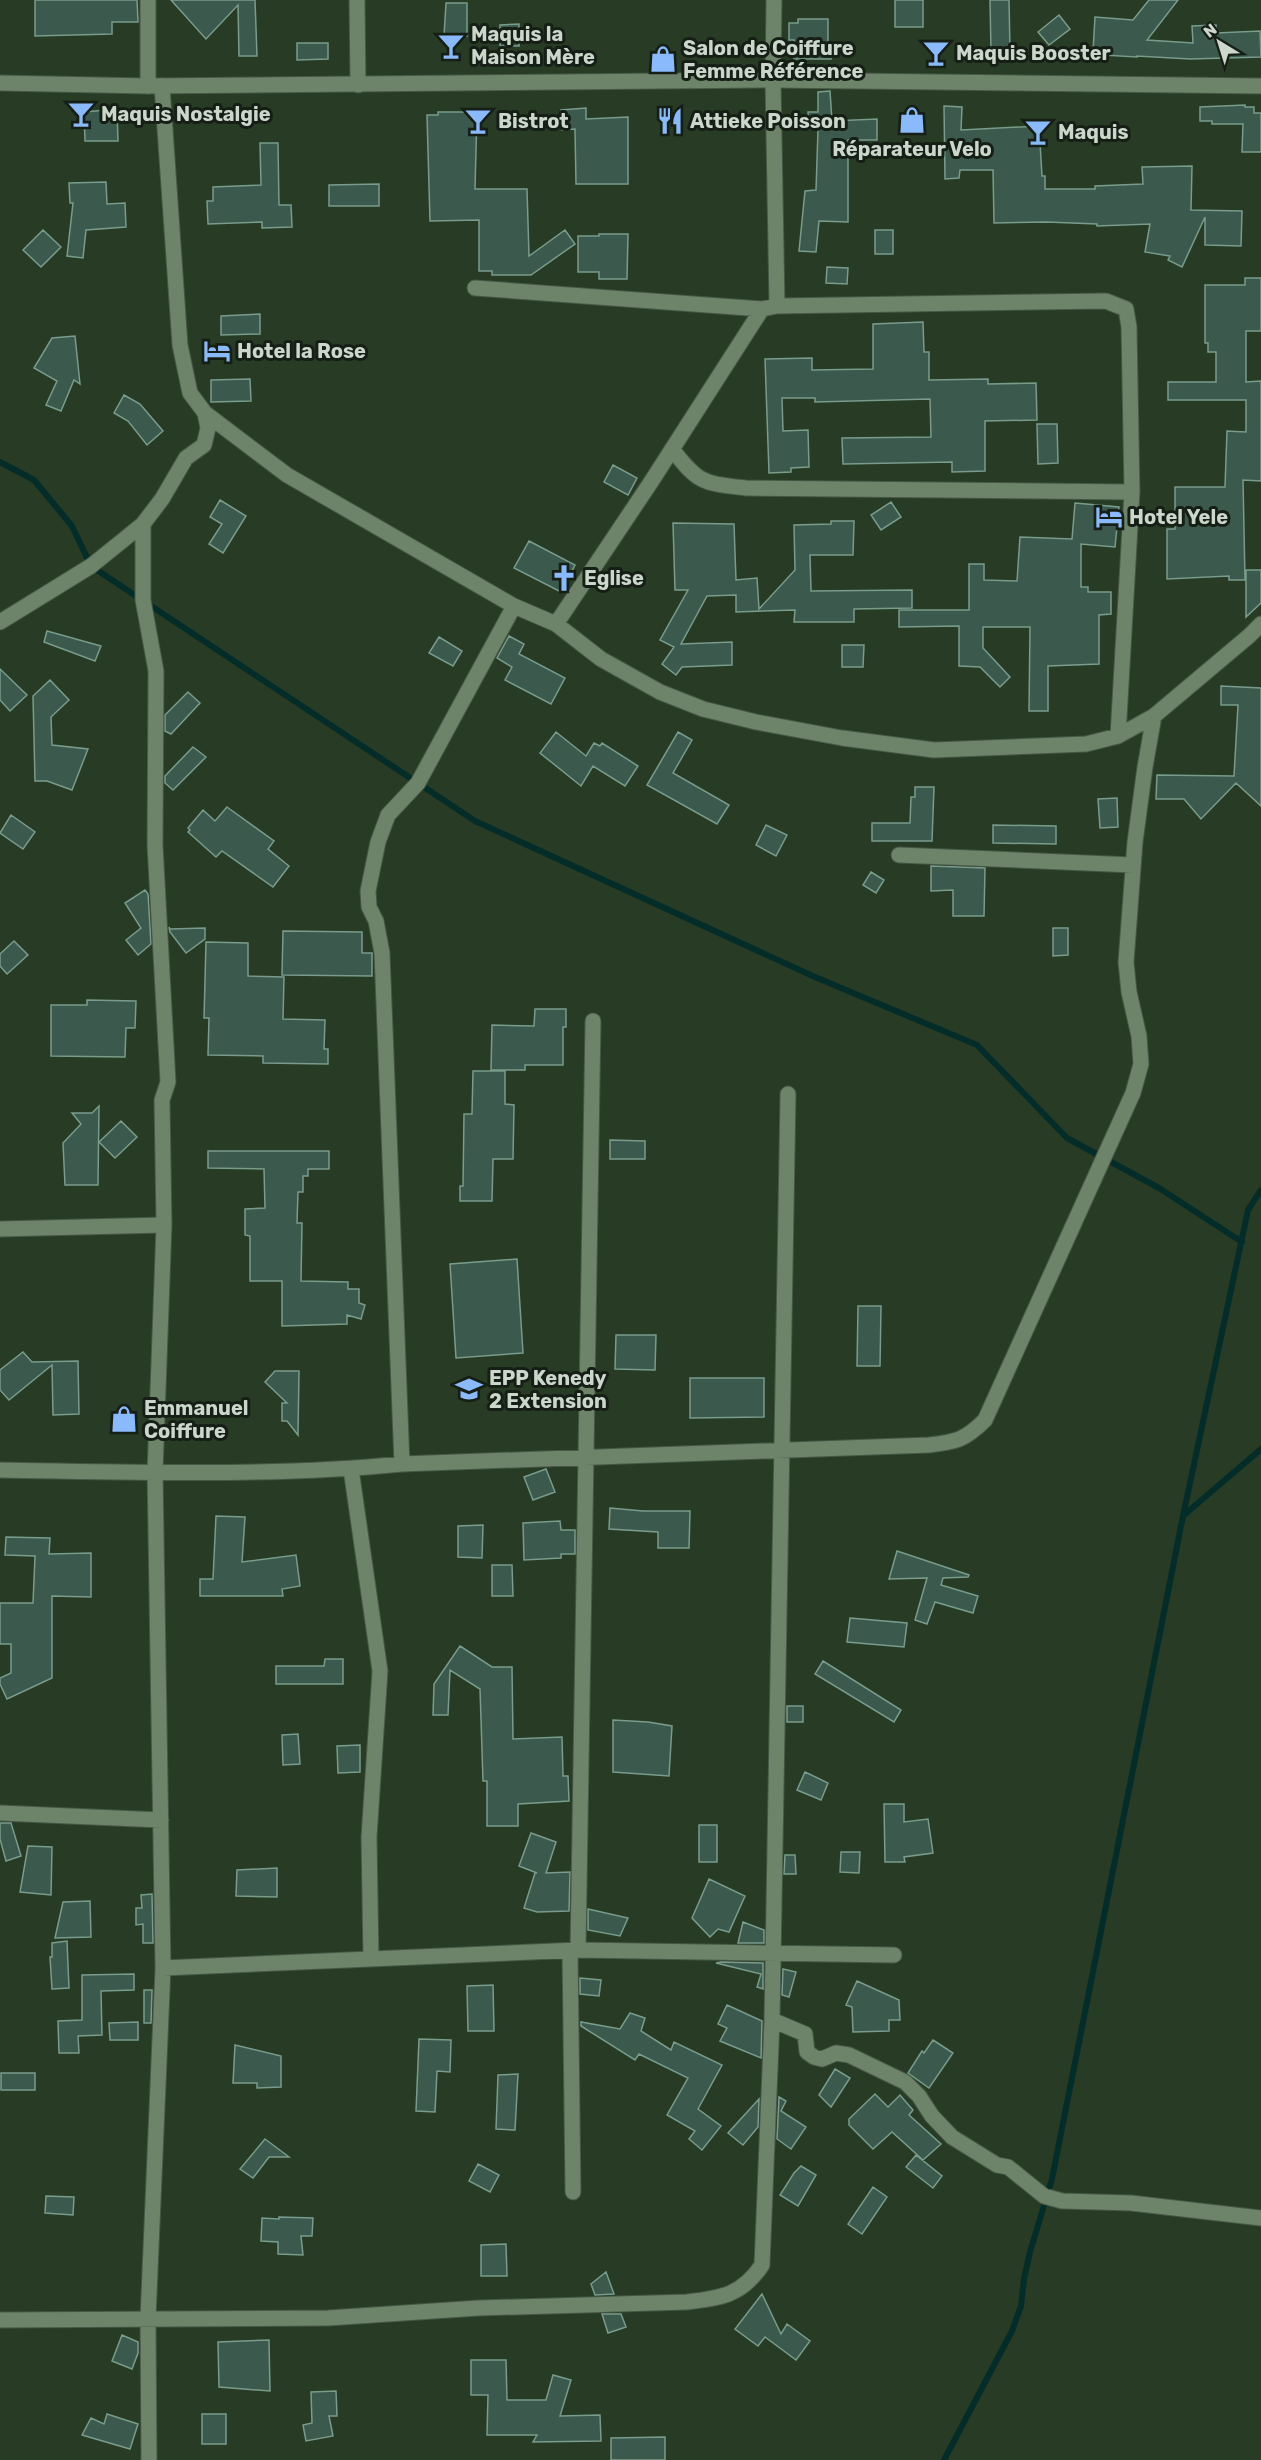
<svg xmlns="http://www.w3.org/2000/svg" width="1261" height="2460" font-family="Rubik,sans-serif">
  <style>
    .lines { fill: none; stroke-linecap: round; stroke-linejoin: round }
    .stream { stroke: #042c29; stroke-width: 6 }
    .building { fill: #3b594c; stroke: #799c8c; stroke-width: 1.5 }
    .minor-casing { stroke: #475846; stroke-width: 17 }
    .tertiary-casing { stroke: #475846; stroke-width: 17 }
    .minor { stroke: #6d836a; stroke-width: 15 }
    .tertiary { stroke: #6d836a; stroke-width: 15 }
    .labels { text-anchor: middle; stroke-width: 6; stroke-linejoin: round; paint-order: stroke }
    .poi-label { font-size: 20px; font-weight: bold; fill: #cbd7ca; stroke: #161f15; text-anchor: start }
  </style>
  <rect width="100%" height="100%" fill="#273b25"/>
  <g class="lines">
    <path class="stream" d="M0,462L34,480L72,526L91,566L475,821L815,977L977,1045L1067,1138L1159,1188L1242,1242
      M1184,1515L1261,1449
      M944,2460L1012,2331L1021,2306L1024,2279L1030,2252L1052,2179L1183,1516L1248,1210L1261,1190"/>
  </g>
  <path class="building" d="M35,0H137L138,22H112V34L35,36Z
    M171,0H255L257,56H239L238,5L206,39Z
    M895,0H923V27H895Z
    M990,0H1009L1010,50L991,51Z
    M1149,0H1178L1147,40L1193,43L1192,26L1216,25V33L1260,31L1261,57L1190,59L1137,56V57L1103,55V51H1093L1095,17L1133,20Z
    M446,3H467V36H444Z
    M1059,15L1070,29L1049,45L1038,32Z
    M798,19H828V44H832L831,59H794V40H789V23H798Z
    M519,24V46H500V25Z
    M297,43H328V59L297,60Z
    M830,91L832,121L877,119V140H848V222L819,221L816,252L799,251L805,191L816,190L818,129H809L808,112H818V92Z
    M1245,105V107H1254V113H1261V152H1242L1243,124H1212V121H1200V107Z
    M944,106L962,107L961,130L1039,126L1042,176H1045V189H1095V186L1143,184L1142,167L1192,166L1191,210L1242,211L1241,246L1205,245V217L1182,267L1168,260L1170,256L1145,252L1150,224L1097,226V224L1047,222L994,223L993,170H960L959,178L945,179Z
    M586,108V119L628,117V184H576L575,129L562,130L561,110Z
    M117,109L118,141H85L84,112Z
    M438,112H477L475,189H527L529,256L565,230L575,244L531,275H492V271H479V220L430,221L427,115H438Z
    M260,143H278L279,205H291L292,227L262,228V222L208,224L207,201H213V187L261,185Z
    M106,182L107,204L125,203L126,227L86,230L83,258L67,256L73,203H70L69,183Z
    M379,184V206H329V185Z
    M43,230L61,247L41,267L23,250Z
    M875,230H893V254H875Z
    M599,234H628L627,279H599V272H578V236H599Z
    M827,267L848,268L847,284L826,283Z
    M1245,278H1261V331H1246V382L1261,381V481L1243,480L1245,580H1229V576L1167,579V529H1175V487H1225L1227,431L1246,432V400H1168V382H1216V352H1208V343H1205V285H1245Z
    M260,314V334L221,335V316Z
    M923,322L924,352H929V380L988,379V384L1036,383L1037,420L985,421V471L952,472V462L843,464L842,438L931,437L930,399L815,402V398H782L783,431L808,430L809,467L791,468V472L769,473L765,359L812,358V370L873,369V324Z
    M75,336L80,384L74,380L61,411L46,405L57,381L34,368L52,338Z
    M250,379L251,401L211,402V380Z
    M124,395L140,404L163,431L147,445L128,421L114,413Z
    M1037,424H1057L1058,463L1038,464Z
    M613,465L637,478L628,495L604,482Z
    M220,500L246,516L223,553L209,544L222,524L210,517Z
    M891,502L901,517L881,530L871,515Z
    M1075,503L1119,507L1115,547L1081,544V587H1088V592H1111V614L1099,615V664L1048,666V711H1029L1030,627H983V648L1010,677L1000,687L980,667L959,666V626L899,627V610H969V564H984V580L1017,581L1020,537L1072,539Z
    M831,521H854L853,555H810L811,591L912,590V608L854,609V622H794L795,610L736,612V595L707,596L681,644L732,642V665L682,667L676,675L662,664L674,647L660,640L688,590H675L673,523L734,524L736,580L757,578L759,609L795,570L794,525L831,524Z
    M529,541L575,565L561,592L514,568Z
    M1246,570H1261V603L1246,617Z
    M47,631L101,646L95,661L44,642Z
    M509,636L524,644L519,654L565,678L551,704L505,680L512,667L497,658Z
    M439,637L462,651L453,666L429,653Z
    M842,645H864L863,667H842Z
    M0,669L27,695L10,711L0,700Z
    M50,680L69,700L51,717L52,745L88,749L72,790L47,781H35L33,696Z
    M1221,686L1261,688V806L1236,783L1201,819L1184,799H1156L1157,775L1234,776L1238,705H1221Z
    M188,692L200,703L171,734L165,731V715Z
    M556,732L586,756L594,743L600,746L602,743L638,766L625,786L593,766L581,786L540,753Z
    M678,732L692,740L673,773L729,805L717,824L647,785Z
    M193,747L206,757L173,790L165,783V776Z
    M915,787H934L932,841H872V823H910L911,797H915Z
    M1117,798L1118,827L1100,828L1098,799Z
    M227,807L274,841L268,849L289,866L273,887L222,851L216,857L188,832L190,830L188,828L203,810L215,821Z
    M11,815L35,832L23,849L0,833Z
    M766,825L787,835L776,856L756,845Z
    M993,825L1056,826V844L993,843Z
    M931,866L985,868L984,916H953V890L931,891Z
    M871,872L884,880L876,893L863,885Z
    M145,890L148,894L151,944L138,955L126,940L141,928L125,903Z
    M169,927L170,929L205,928V939L186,953L170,932Z
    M1053,928H1068V955L1053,956Z
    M283,931L362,932V953H372V976L282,975Z
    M14,941L28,955L7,974L0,966V954Z
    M206,942L248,943V976L284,977L283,1019L325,1020L324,1049H328V1064L263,1063V1056L208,1055L209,1018H204Z
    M87,1000L136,1001L135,1028H126L125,1057L51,1056V1005H87Z
    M535,1009H566V1027H563V1065H525V1070H491L492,1025L534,1026Z
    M473,1071H505V1104L514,1105L513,1159H493L492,1201H460V1186H463L464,1114H472Z
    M99,1106L98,1185H65L63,1143L81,1124L72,1113H92Z
    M121,1121L137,1137L115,1158L99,1142Z
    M610,1140L645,1141V1159H610Z
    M208,1151H329V1169H308V1176H303V1192H298L297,1223H302L301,1281L348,1282V1289H359V1303L365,1305L361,1319L347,1315V1324L282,1326V1281H250V1236L245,1235V1209L265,1208L264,1169L208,1168Z
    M517,1259L523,1353L456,1358L450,1264Z
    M858,1306H881L880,1366H857Z
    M616,1335H656L655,1370L615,1369Z
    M23,1352L32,1362L78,1361L79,1414L53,1415L52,1365L9,1400L0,1390V1370Z
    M275,1371H299L298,1435L287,1421H282V1403H287L265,1382Z
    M690,1378H764V1417L690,1418Z
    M546,1469L555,1492L533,1500L524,1477Z
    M610,1508L643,1511H690L689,1548H658V1532L609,1529Z
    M216,1516L245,1517L242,1562L296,1555L300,1586L282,1589L283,1596H200V1579H213Z
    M560,1521L561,1530H575V1554H561V1558L524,1560L523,1523Z
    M483,1525L482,1558L458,1557V1526Z
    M6,1537L50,1538L49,1554L91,1553V1597L52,1596V1678L7,1699L0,1684V1678L11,1673V1644H0V1603H33L35,1556L5,1555Z
    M897,1551L969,1575L968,1577L943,1578L941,1585L978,1596L973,1613L935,1602L927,1624L915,1620L927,1578L889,1579Z
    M492,1565H512L513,1596H492Z
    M850,1618L907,1623L904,1647L847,1642Z
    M460,1646L492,1667H512L513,1739L562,1737L563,1776H568L569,1801L518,1804V1826H487V1781H483L480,1689L450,1670L448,1715H433L434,1684Z
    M325,1659H343V1684H276V1666H324Z
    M823,1661L901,1710L894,1722L815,1674Z
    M787,1706H803V1722H787Z
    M613,1720L648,1722L672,1726L669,1776L613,1772Z
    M298,1734L300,1764L283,1765L282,1735Z
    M360,1745V1772L338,1773L337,1746Z
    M805,1772L828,1783L821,1800L797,1790Z
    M884,1804H904V1822L928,1819L933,1853L904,1857L905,1862H885Z
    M0,1823H11L21,1856L6,1861L0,1839Z
    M699,1825H717V1862H699Z
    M531,1833L556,1842L546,1873L570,1872L569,1911L537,1912L524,1908L535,1873H537L519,1866Z
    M28,1846L52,1847L51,1895L20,1892Z
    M841,1852H860L859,1873L840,1872Z
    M785,1855H795L796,1874H784Z
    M277,1868V1897L236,1896L237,1870Z
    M709,1879L745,1896L729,1932L718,1929L710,1937L692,1918Z
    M152,1894L153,1943H143V1924L136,1925V1908H142L141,1895Z
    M90,1901L91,1937L55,1938L63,1902Z
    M588,1909L628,1918L620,1936L588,1930Z
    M743,1922L764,1930V1943H738Z
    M67,1941L69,1988L52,1989L50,1957H52V1943Z
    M721,1962L763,1963V1989L757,1987L761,1974L716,1963Z
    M783,1969L796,1972L789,1997L782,1995Z
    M134,1974V1990L101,1991L102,2035L78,2036L79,2053H59L58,2021L82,2020V1975Z
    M580,1978L601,1980L599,1996L580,1994Z
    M857,1981L899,2000L900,2020H889V2031L853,2032L852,2007L846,2005Z
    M493,1985L494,2031H468L467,1986Z
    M144,1990H152L151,2023H144Z
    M727,2005L762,2021L761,2058L720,2041L727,2028L718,2024Z
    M630,2013L645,2018L641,2031L671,2050L674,2042L722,2065L698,2109L721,2126L702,2150L689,2139L695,2131L667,2115L688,2078L639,2054L635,2060L581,2026V2022L620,2029Z
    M138,2022V2040H110L109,2023Z
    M419,2039L451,2040L450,2072L437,2071L435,2112L416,2111Z
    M933,2040L953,2053L929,2088L908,2073L922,2051L924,2053Z
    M235,2045L281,2056V2087L257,2088V2083H233Z
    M835,2069L850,2078L831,2107L819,2095Z
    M1,2073H35V2090H1Z
    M518,2074L515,2130L496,2129L498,2075Z
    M875,2094L888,2107L900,2095L913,2110L909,2115L941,2144L923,2160L892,2132L873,2149L849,2125V2119Z
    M779,2097L786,2101L781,2111L806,2127L791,2149L777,2139Z
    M759,2099L758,2127L743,2145L728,2133Z
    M265,2139L289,2157H269L253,2178L240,2169Z
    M916,2155L942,2176L933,2188L906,2167Z
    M478,2164L499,2175L490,2192L469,2181Z
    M801,2166L816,2175L798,2206L780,2195L794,2173Z
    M873,2187L887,2197L862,2234L848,2224Z
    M46,2196L74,2197L73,2215L45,2213Z
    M279,2217L313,2218L312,2236H301L303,2255L278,2254V2242L261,2241L262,2218L279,2219Z
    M506,2244L507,2276H481V2245Z
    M606,2272L614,2294L595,2295L591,2284Z
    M762,2294L781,2334L787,2324L810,2341L796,2360L765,2337L758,2346L735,2329Z
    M602,2314H621L626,2327L608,2333Z
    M122,2335L138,2342V2353L132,2369L112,2361Z
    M269,2340L270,2391L219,2387L218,2342Z
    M471,2360H506L507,2400H546L553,2375L571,2380L560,2416L600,2415L601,2441L533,2442L537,2435H487L488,2395H471Z
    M336,2391L337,2416H329L333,2436L306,2441L303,2425L312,2423L311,2392Z
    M107,2414L138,2424L130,2449L82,2435L91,2418L104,2424Z
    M202,2414H226V2444H202Z
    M665,2437V2460H611V2438Z"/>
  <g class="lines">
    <defs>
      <path id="minor" d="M357,0L358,85
        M774,0L773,80L777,306
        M0,83L148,86
        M162,86L180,345L190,393L205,413L287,475L514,606L556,624L601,659L660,692L703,709L756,722L842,738L934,750L1086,744L1118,736L1154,716L1249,636L1261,624
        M475,288L762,309L777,306L1106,301L1126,309L1129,327L1132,492L1118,736
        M672,449C699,484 703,483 746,488L1132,492
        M143,524V600L156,671L155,845L168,1082L162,1100L164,1225L155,1472L163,1968L148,2318L149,2460
        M0,622L91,566L143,524L162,499L186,458L204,445L208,428L205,413
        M556,624L651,482L762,309
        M899,855L1133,865
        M0,1229L164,1225
        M402,1464L382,953L376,921L369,907L368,891L378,842L388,815L418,783L514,606
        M351,1469L380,1671L369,1837L371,1959
        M0,1470C133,1472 269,1477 402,1464L929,1445C956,1442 965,1440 985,1420L1133,1093L1141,1064L1139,1036L1129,992L1126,962L1135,842L1145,767L1154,716
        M0,1813L161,1820
        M578,1950L894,1955
        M570,1951L573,2192
        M163,1968L578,1950L593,1021
        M772,2020L805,2034L807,2052L814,2057L822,2059L836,2053L849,2055L905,2082L919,2096L932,2116L952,2137L997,2165L1008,2167L1044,2196L1062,2201L1131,2203L1261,2218
        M0,2320L328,2318L479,2308L687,2302C722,2298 742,2295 762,2265L772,2020L788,1094"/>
      <path id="tertiary" d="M148,0V86L773,80L1261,86"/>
    </defs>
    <use href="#minor" class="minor-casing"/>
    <use href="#tertiary" class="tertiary-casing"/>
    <use href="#minor" class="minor"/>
    <use href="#tertiary" class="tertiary"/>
  </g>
  <defs>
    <symbol id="bar-bare" viewBox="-9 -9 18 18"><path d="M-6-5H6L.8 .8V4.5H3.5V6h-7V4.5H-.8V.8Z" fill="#8bbafc" stroke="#161f15" stroke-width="2.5" paint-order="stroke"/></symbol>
    <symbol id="shop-bare" viewBox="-9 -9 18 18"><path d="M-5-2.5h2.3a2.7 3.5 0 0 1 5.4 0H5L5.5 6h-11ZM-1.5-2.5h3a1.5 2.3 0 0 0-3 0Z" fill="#8bbafc" stroke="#161f15" stroke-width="2.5" paint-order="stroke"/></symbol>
    <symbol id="restaurant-bare" viewBox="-9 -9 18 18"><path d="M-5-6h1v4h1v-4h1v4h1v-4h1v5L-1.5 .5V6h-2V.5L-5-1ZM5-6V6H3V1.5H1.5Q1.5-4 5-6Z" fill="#8bbafc" stroke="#161f15" stroke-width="2.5" paint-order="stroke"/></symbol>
    <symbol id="hotel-bare" viewBox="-9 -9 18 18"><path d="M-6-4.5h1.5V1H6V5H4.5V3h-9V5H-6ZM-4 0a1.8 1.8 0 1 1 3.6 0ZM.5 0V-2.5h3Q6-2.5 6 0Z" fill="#8bbafc" stroke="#161f15" stroke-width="2.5" paint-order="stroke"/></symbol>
    <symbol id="church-bare" viewBox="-9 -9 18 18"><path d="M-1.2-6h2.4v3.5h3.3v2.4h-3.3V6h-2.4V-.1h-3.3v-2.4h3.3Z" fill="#8bbafc" stroke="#161f15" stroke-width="2.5" paint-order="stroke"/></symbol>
    <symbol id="school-bare" viewBox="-9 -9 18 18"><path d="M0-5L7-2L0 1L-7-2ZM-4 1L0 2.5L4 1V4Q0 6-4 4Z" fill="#8bbafc" stroke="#161f15" stroke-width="2.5" paint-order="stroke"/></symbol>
  </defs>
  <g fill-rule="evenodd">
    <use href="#bar-bare" x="432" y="27" width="38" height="38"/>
    <use href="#bar-bare" x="917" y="34" width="38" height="38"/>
    <use href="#shop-bare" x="644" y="40" width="38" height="38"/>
    <use href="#bar-bare" x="62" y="95" width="38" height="38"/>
    <use href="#shop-bare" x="893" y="101" width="38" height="38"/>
    <use href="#bar-bare" x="459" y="102" width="38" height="38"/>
    <use href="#restaurant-bare" x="651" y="102" width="38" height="38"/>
    <use href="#bar-bare" x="1019" y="113" width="38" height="38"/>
    <use href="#hotel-bare" x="198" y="332" width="38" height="38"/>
    <use href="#hotel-bare" x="1090" y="498" width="38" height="38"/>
    <use href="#church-bare" x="545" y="559" width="38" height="38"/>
    <use href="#school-bare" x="450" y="1370" width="38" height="38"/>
    <use href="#shop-bare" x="105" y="1400" width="38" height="38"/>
  </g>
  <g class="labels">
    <g class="poi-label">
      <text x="471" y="41">Maquis la<tspan x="471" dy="23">Maison Mère</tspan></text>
      <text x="683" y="55">Salon de Coiffure<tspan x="683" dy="23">Femme Référence</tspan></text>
      <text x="956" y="60">Maquis Booster</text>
      <text x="101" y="121">Maquis Nostalgie</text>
      <text x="498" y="128">Bistrot</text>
      <text x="690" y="128">Attieke Poisson</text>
      <text x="1058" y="139">Maquis</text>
      <text x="912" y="156" text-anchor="middle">Réparateur Velo</text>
      <text x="237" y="358">Hotel la Rose</text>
      <text x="1129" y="524">Hotel Yele</text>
      <text x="584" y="585">Eglise</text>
      <text x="489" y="1385">EPP Kenedy<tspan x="489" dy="23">2 Extension</tspan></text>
      <text x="144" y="1415">Emmanuel<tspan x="144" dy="23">Coiffure</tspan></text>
    </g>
  </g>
  <g transform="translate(1219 42) rotate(322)" stroke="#161f15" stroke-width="4.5" paint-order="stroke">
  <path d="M0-4.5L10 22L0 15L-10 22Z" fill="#cbd7ca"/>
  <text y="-9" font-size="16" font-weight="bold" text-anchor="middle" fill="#cbd7ca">N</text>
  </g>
</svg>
